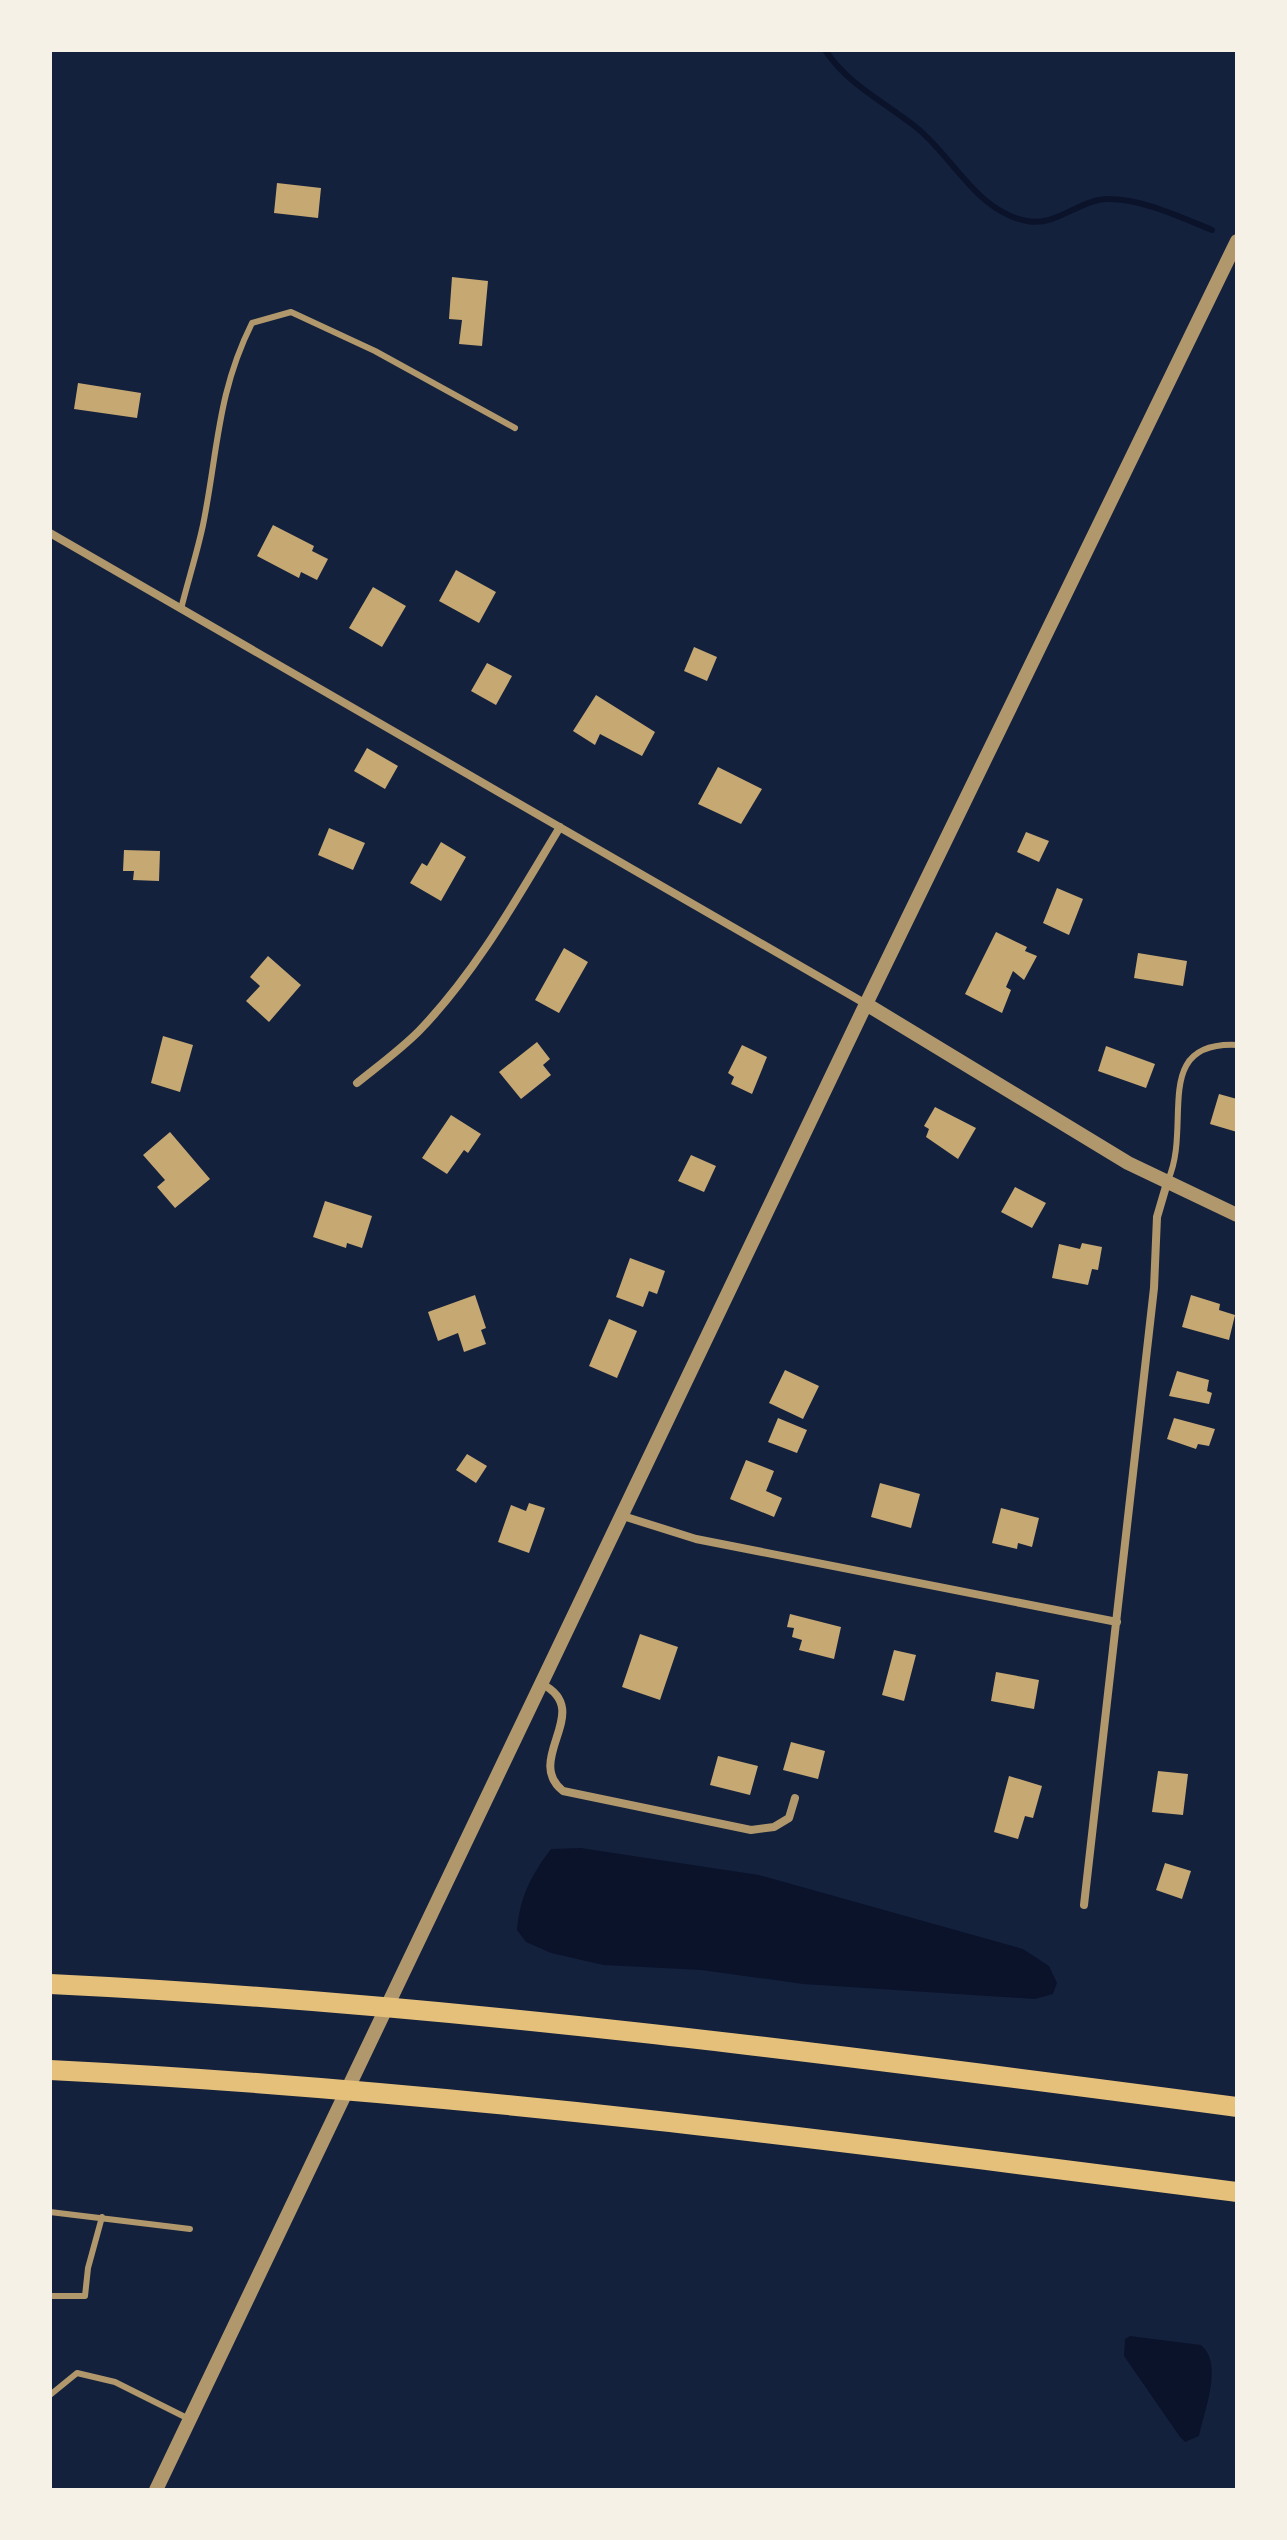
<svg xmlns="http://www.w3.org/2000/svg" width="1287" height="2540" font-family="Karla,sans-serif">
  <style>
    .water { fill: #0b132b }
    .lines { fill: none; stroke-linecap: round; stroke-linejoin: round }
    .stream { stroke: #0b132b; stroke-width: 6 }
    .building { fill: #c6a872 }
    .service { stroke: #b1986c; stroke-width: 6 }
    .minor { stroke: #b1986c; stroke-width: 8 }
    .tertiary { stroke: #b1986c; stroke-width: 14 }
    .motorway { stroke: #e5c07b; stroke-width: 20 }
  </style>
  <rect width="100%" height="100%" fill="#14213d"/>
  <path class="water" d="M581,1848L759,1875L1023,1949L1049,1966L1057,1983L1053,1994L1035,1999L803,1984L701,1970L603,1965L551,1953L526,1942L517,1930C520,1897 531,1875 551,1849Z
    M1130,2336L1201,2345C1224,2364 1204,2411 1199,2436L1185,2442L1180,2437L1124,2356L1125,2339Z"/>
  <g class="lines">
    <path class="stream" d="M825,50C849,86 885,102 917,128C953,157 977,212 1027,221C1056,227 1080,199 1108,199C1143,199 1180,217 1212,230"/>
  </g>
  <path class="building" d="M277,183L321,188L318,218L274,213Z
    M452,277L488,281L482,346L459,344L462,320L449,319Z
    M78,383L141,393L137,418L74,409Z
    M273,525L314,546L312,551L328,559L317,580L301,572L299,578L257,556Z
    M456,570L496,592L479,623L439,601Z
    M373,587L406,606L382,647L349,628Z
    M694,647L717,657L707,681L684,671Z
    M487,663L512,676L496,705L471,691Z
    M596,695L655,732L642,756L600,734L595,745L573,731Z
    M367,748L398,766L385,789L354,771Z
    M718,767L762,789L741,824L698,804Z
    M329,828L365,843L353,870L318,855Z
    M1026,832L1049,841L1039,862L1017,852Z
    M441,842L466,857L441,901L410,883L422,863L427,866Z
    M124,850L160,851L159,881L133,880L134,871H123Z
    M1057,888L1083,899L1069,935L1043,923Z
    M996,932L1027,947L1025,951L1037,956L1024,980L1013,971L1006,987L1011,990L1002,1013L965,994Z
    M564,948L588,962L559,1013L535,1000Z
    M1138,953L1187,961L1183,986L1134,978Z
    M268,956L301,985L269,1022L246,1001L260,986L250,977Z
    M163,1036L193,1045L180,1092L151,1083Z
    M537,1042L550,1059L543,1065L551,1075L521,1099L499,1072Z
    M742,1045L767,1057L752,1094L731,1084L734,1077L728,1073Z
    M1106,1046L1155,1064L1146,1088L1098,1071Z
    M1219,1094L1237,1099V1132L1210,1124Z
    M935,1107L976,1128L958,1159L926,1137L929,1129L924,1126Z
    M451,1115L481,1134L468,1153L464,1150L447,1174L422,1158Z
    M170,1132L210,1179L175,1208L157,1187L165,1180L143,1155Z
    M691,1155L716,1166L704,1192L678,1181Z
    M1015,1187L1046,1203L1032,1228L1001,1212Z
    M325,1201L372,1216L362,1248L347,1243L346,1248L313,1237Z
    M1082,1243L1102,1247L1098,1270L1092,1269L1088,1285L1052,1278L1059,1244L1080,1249Z
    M630,1258L665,1271L657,1294L649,1291L643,1307L616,1297Z
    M475,1295L486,1328L481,1330L486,1344L464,1352L458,1333L438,1341L428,1312Z
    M1191,1295L1220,1304L1219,1310L1235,1315L1229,1340L1182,1327Z
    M609,1319L637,1331L617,1378L589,1366Z
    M785,1370L819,1386L803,1419L769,1403Z
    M1177,1371L1209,1380L1207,1391L1212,1393L1209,1404L1169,1396Z
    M778,1418L807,1430L797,1453L768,1442Z
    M1174,1418L1215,1429L1209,1446L1198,1444L1196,1449L1167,1439Z
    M467,1454L487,1466L476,1483L456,1470Z
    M746,1460L774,1471L766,1491L782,1498L774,1517L730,1499Z
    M880,1483L920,1494L911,1528L871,1517Z
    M529,1503L545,1508L529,1553L498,1542L511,1505L526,1511Z
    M1001,1508L1039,1518L1032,1547L1018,1543L1017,1549L992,1543Z
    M790,1614L841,1627L834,1659L799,1650L802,1640L792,1637L794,1628L787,1627Z
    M640,1634L678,1647L660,1700L622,1687Z
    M894,1650L916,1655L904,1701L882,1695Z
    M996,1672L1039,1680L1034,1709L991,1701Z
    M791,1742L825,1751L818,1779L783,1770Z
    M718,1756L758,1766L750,1795L710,1785Z
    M1158,1771L1188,1774L1183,1815L1152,1812Z
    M1009,1776L1042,1786L1033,1818L1025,1816L1018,1839L994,1832Z
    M1165,1863L1191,1871L1182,1899L1156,1890Z"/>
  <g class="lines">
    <path class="service" d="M181,609C188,581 197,553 203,525C218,451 217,393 252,323L291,312L375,351L515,428
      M1168,1180C1193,1125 1150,1041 1237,1045
      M50,2212L190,2229
      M50,2296H85L88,2268L102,2217
      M50,2395L77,2373L115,2382L189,2419"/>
    <path class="minor" d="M50,533L866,1004
      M357,1083C378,1066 400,1050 419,1031C477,971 517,898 560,827
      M623,1516L696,1539L1117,1622
      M542,1684C595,1711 523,1759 563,1791L751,1830L774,1827L789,1818L795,1798
      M1084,1905L1154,1288L1157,1217L1167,1183"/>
    <path class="tertiary" d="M866,1004L1128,1163L1237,1215
      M156,2490L866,1004L1237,241"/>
    <path class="motorway" d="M50,1984C448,2003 842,2055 1237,2107
      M50,2070C448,2090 842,2141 1237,2192"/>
  </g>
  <rect width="1287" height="2540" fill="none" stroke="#f6f1e7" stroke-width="104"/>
</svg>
